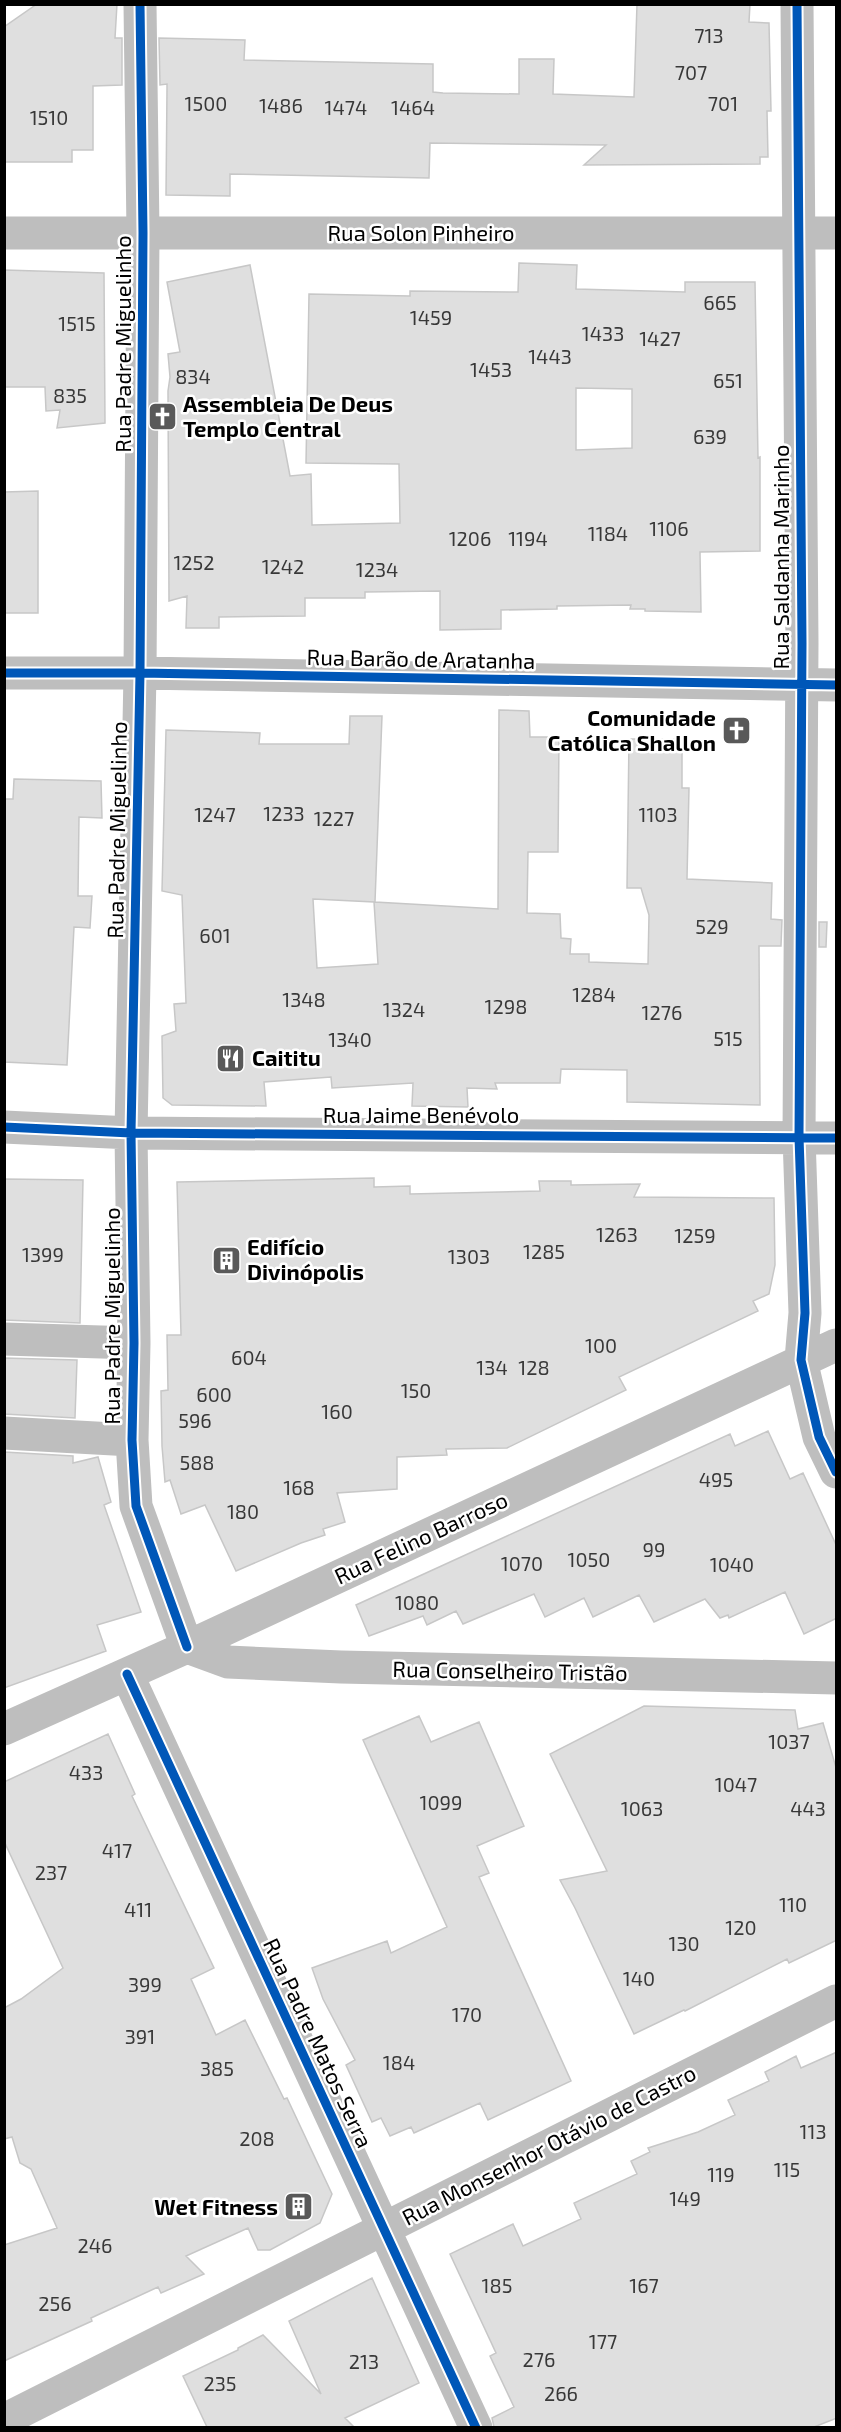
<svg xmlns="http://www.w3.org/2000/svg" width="841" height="2432" font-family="'Exo 2',sans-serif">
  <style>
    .building { fill: #dfdfdf; stroke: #c7c7c7; stroke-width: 1.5; fill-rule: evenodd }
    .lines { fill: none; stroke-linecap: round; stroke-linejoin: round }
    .minor { stroke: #bebebe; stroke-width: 33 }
    .cycleway-casing { stroke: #fff; stroke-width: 13 }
    .cycleway { stroke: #0057b8; stroke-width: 9 }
    .labels { text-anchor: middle; stroke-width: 5; stroke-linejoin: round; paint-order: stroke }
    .number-label { font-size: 20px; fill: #383838 }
    .street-label { font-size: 22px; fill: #000; stroke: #fff }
    .poi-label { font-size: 22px; font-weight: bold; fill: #000; stroke: #fff; text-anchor: start }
  </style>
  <rect width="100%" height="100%" fill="#fff"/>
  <path class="building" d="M37,4H117L115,38H122V85L93,86V150H72V162H4V27Z
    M637,4H750L749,22L769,23L771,111H767L768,157H760V164L584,165L606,145L430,143L429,178L230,174V196L166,195L167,89V84L160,85L159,38L245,40L244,60L433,64V92L443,93L519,94V59H554L553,94L634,97Z
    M519,263L577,265L576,289L685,292V282H755L758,458L760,457V551L700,552L701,612L645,611V609H630L631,605L557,606V609L501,610V629L440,630V591L365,592V598H305V616L219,617V628H186L187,596L169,601L168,391L170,377L168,354L180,352L167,282L250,265L290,476L311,474L312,525L400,523L399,464L306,463L309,294L410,296V291L518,292ZM576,388L632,389V448L576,450Z
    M4,270L104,273L105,423L57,428L60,410L46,411L45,387H4Z
    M38,491V613H4V492Z
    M499,710L529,711L530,737H559L558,852H528L527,913L560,914L561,938L571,939L570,954H589V962L648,964L649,915L641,888H627L629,739H682V788H689L687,879L772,883L771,919L782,920L781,946H759L760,1105L627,1102V1070L561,1069L560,1083H495L497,1089L467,1088L468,1107L412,1106L413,1083L332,1088L331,1077L264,1082L266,1106L172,1105L163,1098L162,1036L176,1031L174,1004L186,1003L182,895L162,891L166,730L260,733L259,744H349L350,716H382L375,902L498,909ZM313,899L374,902L378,964L317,968Z
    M14,779L101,781L102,818L79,817L78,896H92L90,928L74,927L67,1065L4,1062V799H13Z
    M819,922H827L826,947H819Z
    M374,1178V1187L410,1186V1194L540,1191L539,1181H571V1185L640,1184L634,1197L774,1198L775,1265L769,1294L753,1301L758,1311L619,1377L626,1390L507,1448L446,1449L447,1455L397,1457V1489L337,1493L345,1522L323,1529L325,1535L301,1543L236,1571L205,1505L181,1514L170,1480L165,1482L162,1446L161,1391L168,1390L167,1335H181L177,1182Z
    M4,1179L83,1180L80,1323L4,1320Z
    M4,1358L77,1360L75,1418L4,1414Z
    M768,1431L790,1479L803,1473L837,1547V1618L804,1634L785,1592L729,1618L728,1615L720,1618L705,1599L654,1622L639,1595L593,1617L584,1598L545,1617L534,1594L463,1624L456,1611L427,1625L423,1616L369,1636L356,1605L730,1434L735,1446Z
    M4,1452L73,1456V1463L98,1457L111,1502L104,1505L141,1612L97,1625L106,1651L4,1688Z
    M644,1706L795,1710L798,1729L823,1723L837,1771V1940L789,1963L787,1959L685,2011L684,2010L634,2034L575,1908L560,1880L607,1871L550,1754Z
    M419,1716L431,1742L479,1722L524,1826L477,1846L489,1873L479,1877L571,2081L488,2120L480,2103L414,2133L411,2127L390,2136L381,2118L372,2122L346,2065L355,2060L323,1999L312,1968L387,1941L391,1953L447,1927L363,1740Z
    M108,1734L135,1794L132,1796L214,1968L191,1979L216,2035L245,2020L284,2099L287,2098L332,2194L320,2223L270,2250H258L248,2228L186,2256L204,2274L161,2293L158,2287L91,2318L92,2321L4,2361V2245L57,2228L31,2169L20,2163L12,2137L4,2139V2008L21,1999L63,1968L4,1841V1782Z
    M837,2052V2418L814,2427H494L492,2418L514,2407L490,2356L496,2353L450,2254L513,2224L523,2246L581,2219L574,2203L637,2174L631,2161L650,2152L648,2148L698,2132L735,2115L728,2100L769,2081L765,2072L796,2056L801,2068Z
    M372,2278L419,2383L345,2418L354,2427H207L183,2376L238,2350V2348L263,2335L321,2394L289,2321Z"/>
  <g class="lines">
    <path class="minor" d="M140,4L143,233L140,673L131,1133L134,1343L132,1440L136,1506L187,1647
      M797,4L802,643L799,1137L805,1313L801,1360L819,1437L836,1472
      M4,233H836
      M4,673H140L836,685
      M4,1127L131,1133L836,1138
      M4,1339L134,1343
      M4,1433L132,1440
      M187,1647L228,1662L341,1667L836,1678
      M127,1674L476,2428
      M4,1729L187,1647L836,1345
      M4,2420L836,2001"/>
    <defs>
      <path id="cycleway" d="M140,4L143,233L140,673L131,1133L134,1343L132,1440L136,1506L187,1647
        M797,4L802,643L799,1137L805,1313L801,1360L819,1437L836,1472
        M4,673H140L836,685
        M4,1127L131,1133L836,1138
        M127,1674L476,2428"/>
    </defs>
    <use href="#cycleway" class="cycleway-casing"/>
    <use href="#cycleway" class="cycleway"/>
  </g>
  <defs>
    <symbol id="church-square" viewBox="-11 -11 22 22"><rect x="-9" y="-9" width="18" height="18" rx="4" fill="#595959" stroke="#fff"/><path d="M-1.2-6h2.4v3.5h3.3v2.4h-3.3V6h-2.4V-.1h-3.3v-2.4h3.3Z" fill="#fff"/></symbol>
    <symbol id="restaurant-square" viewBox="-11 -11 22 22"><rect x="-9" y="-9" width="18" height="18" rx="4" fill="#595959" stroke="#fff"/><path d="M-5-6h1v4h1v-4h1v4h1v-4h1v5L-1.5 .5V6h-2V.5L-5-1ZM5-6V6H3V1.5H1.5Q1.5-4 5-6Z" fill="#fff"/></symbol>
    <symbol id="building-square" viewBox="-11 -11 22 22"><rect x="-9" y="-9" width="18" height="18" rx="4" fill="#595959" stroke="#fff"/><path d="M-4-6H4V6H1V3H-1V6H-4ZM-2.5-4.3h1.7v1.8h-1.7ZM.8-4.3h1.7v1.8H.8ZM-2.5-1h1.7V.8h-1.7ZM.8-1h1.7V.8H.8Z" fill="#fff"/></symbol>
  </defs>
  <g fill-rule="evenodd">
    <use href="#church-square" x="146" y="400" width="33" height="33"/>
    <use href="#church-square" x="720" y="714" width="33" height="33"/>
    <use href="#restaurant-square" x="214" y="1042" width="33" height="33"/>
    <use href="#building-square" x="210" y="1244" width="33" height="33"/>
    <use href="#building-square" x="282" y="2190" width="33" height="33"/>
  </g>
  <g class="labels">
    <g class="number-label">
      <text x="709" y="43">713</text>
      <text x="691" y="80">707</text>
      <text x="206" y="111">1500</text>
      <text x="723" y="111">701</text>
      <text x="281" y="113">1486</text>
      <text x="346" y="115">1474</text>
      <text x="413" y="115">1464</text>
      <text x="49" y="125">1510</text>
      <text x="720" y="310">665</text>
      <text x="431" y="325">1459</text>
      <text x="77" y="331">1515</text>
      <text x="603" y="341">1433</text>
      <text x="660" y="346">1427</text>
      <text x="550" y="364">1443</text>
      <text x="491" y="377">1453</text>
      <text x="193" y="384">834</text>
      <text x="728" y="388">651</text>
      <text x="70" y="403">835</text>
      <text x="710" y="444">639</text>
      <text x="669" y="536">1106</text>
      <text x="608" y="541">1184</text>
      <text x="470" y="546">1206</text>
      <text x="528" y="546">1194</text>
      <text x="194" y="570">1252</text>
      <text x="283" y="574">1242</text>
      <text x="377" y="577">1234</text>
      <text x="284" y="821">1233</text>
      <text x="215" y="822">1247</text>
      <text x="658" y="822">1103</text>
      <text x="334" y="826">1227</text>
      <text x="712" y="934">529</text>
      <text x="215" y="943">601</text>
      <text x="594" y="1002">1284</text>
      <text x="304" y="1007">1348</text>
      <text x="506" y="1014">1298</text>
      <text x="404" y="1017">1324</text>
      <text x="662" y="1020">1276</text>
      <text x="728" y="1046">515</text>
      <text x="350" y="1047">1340</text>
      <text x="617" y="1242">1263</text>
      <text x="695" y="1243">1259</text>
      <text x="544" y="1259">1285</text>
      <text x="43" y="1262">1399</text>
      <text x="469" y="1264">1303</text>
      <text x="601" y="1353">100</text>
      <text x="249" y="1365">604</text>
      <text x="492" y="1375">134</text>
      <text x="534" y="1375">128</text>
      <text x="416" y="1398">150</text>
      <text x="214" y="1402">600</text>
      <text x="337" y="1419">160</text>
      <text x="195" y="1428">596</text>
      <text x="197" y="1470">588</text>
      <text x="716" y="1487">495</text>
      <text x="299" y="1495">168</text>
      <text x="243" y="1519">180</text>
      <text x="654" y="1557">99</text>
      <text x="589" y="1567">1050</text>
      <text x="522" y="1571">1070</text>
      <text x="732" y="1572">1040</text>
      <text x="417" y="1610">1080</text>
      <text x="789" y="1749">1037</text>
      <text x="86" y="1780">433</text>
      <text x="736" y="1792">1047</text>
      <text x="441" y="1810">1099</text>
      <text x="642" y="1816">1063</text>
      <text x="808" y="1816">443</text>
      <text x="117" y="1858">417</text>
      <text x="51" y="1880">237</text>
      <text x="793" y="1912">110</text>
      <text x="138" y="1917">411</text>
      <text x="741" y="1935">120</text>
      <text x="684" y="1951">130</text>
      <text x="639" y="1986">140</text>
      <text x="145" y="1992">399</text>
      <text x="467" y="2022">170</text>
      <text x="140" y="2044">391</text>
      <text x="399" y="2070">184</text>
      <text x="217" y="2076">385</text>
      <text x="813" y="2139">113</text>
      <text x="257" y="2146">208</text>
      <text x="787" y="2177">115</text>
      <text x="721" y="2182">119</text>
      <text x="685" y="2206">149</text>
      <text x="95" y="2253">246</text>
      <text x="497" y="2293">185</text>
      <text x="644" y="2293">167</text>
      <text x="55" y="2311">256</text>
      <text x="603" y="2349">177</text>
      <text x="539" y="2367">276</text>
      <text x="364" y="2369">213</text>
      <text x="220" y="2391">235</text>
      <text x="561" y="2401">266</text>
    </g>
    <g class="street-label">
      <text x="421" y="241">Rua Solon Pinheiro</text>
      <text transform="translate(123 344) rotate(-90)" y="8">Rua Padre Miguelinho</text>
      <text transform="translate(781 557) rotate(-90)" y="8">Rua Saldanha Marinho</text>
      <text transform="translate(421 659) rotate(1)" y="8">Rua Barão de Aratanha</text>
      <text transform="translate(117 830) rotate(-89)" y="8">Rua Padre Miguelinho</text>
      <text x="421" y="1123">Rua Jaime Benévolo</text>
      <text transform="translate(112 1316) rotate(-90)" y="8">Rua Padre Miguelinho</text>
      <text transform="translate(421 1538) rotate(-25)" y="8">Rua Felino Barroso</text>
      <text transform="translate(510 1671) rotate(1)" y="8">Rua Conselheiro Tristão</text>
      <text transform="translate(318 2043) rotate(65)" y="8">Rua Padre Matos Serra</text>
      <text transform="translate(549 2145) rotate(-27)" y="8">Rua Monsenhor Otávio de Castro</text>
    </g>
    <g class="poi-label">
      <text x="183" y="412">Assembleia De Deus<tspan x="183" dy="25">Templo Central</tspan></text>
      <text x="716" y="726" text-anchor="end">Comunidade<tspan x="716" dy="25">Católica Shallon</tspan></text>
      <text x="252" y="1066">Caititu</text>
      <text x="247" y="1255">Edifício<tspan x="247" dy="25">Divinópolis</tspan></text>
      <text x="278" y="2215" text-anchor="end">Wet Fitness</text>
    </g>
  </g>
  <rect width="841" height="2432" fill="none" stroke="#000000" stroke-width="12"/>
</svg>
